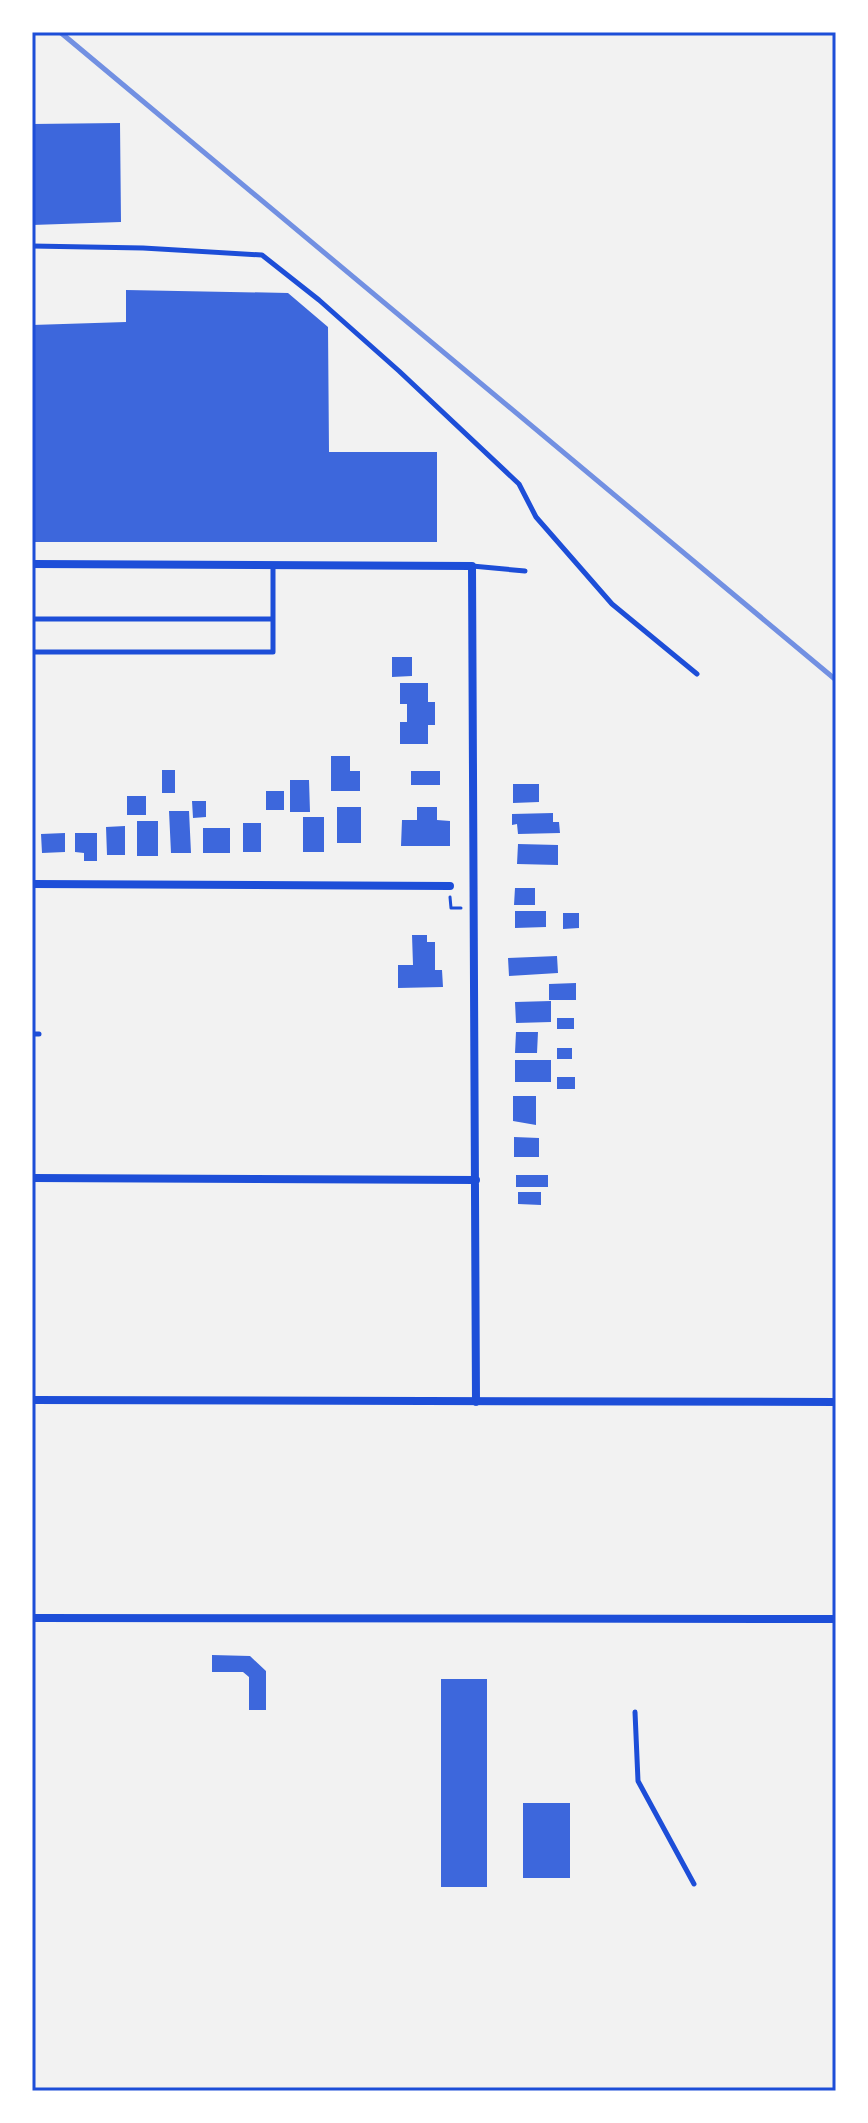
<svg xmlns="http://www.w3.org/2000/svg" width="868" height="2123" font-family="'IBM Plex Serif',serif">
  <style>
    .building { fill: #3d67dc }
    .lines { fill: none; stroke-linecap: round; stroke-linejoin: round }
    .path { stroke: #1d4ed8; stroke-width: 3 }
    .service { stroke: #1d4ed8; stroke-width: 5 }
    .minor { stroke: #1d4ed8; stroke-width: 8 }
    .rail { stroke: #7290e2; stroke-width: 5 }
    .neatline { fill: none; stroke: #1d4ed8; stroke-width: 3 }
  </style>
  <rect width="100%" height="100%" fill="#f2f2f2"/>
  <path class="building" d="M120,123L121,222L32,225V124Z
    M126,290L288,293L328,327L329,452H437V542H32V325L126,322Z
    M392,657H412V676L392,677Z
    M400,683H428V702H435V725H428V744H400V722H407V704H400Z
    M331,756H350V771H360V791H331Z
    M162,770H175V793H162Z
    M411,771H440V785H411Z
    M290,780H309L310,812H290Z
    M513,784H539V802L513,803Z
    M266,791H284V810H266Z
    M127,796H146V815H127Z
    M192,801H206V817L193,818Z
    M337,807H361V843H337Z
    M417,807H437V820L450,821V846H401L402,820H417Z
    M169,811H189L191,853H171Z
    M553,813V822H559L560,833L518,834L517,824L512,825V814Z
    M303,817H324V852H303Z
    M137,821H158V856H137Z
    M243,823H261V852H243Z
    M125,826V855H107L106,827Z
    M203,828H230V853H203Z
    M65,833V852L42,853L41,834Z
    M75,833H97V861H84V853L75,852Z
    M518,844L558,845V865L517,864Z
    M515,888H535V905H514Z
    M515,911H546V927L515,928Z
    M563,913H579V928L563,929Z
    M412,935H427V942H435V970H442L443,987L398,988V965H413Z
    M557,956L558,973L509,976L508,958Z
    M576,983V1000H549V984Z
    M551,1001V1022L516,1023L515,1002Z
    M557,1018H574V1029H557Z
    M516,1032H538L537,1053H515Z
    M557,1048H572V1059H557Z
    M515,1060H551V1082H515Z
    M557,1077H575V1089H557Z
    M513,1096H536V1125L513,1121Z
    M514,1137L539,1138V1157H514Z
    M516,1175H548V1187H516Z
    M518,1192H541V1205L518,1204Z
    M212,1655L250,1656L266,1671V1710H249V1677L243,1672H212Z
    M441,1679H487V1887H441Z
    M523,1803H570V1878H523Z"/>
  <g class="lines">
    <path class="path" d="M450,897L451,908H461"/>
    <path class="service" d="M32,246L143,248L262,255L319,300L399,371L519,484L536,517L612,604L697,674
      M472,566L525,571
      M32,619H273
      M32,652H273V566
      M32,1034H39
      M635,1712L638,1781L694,1884"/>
    <path class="minor" d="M32,564L472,566L476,1402
      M32,884L450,886
      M32,1178L476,1180
      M32,1400L836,1402
      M32,1618L836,1619"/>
    <path class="rail" d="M60,32L836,680"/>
  </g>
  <rect width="868" height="2123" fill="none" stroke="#ffffff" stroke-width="68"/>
  <rect x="34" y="34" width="800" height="2055" class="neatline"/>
</svg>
